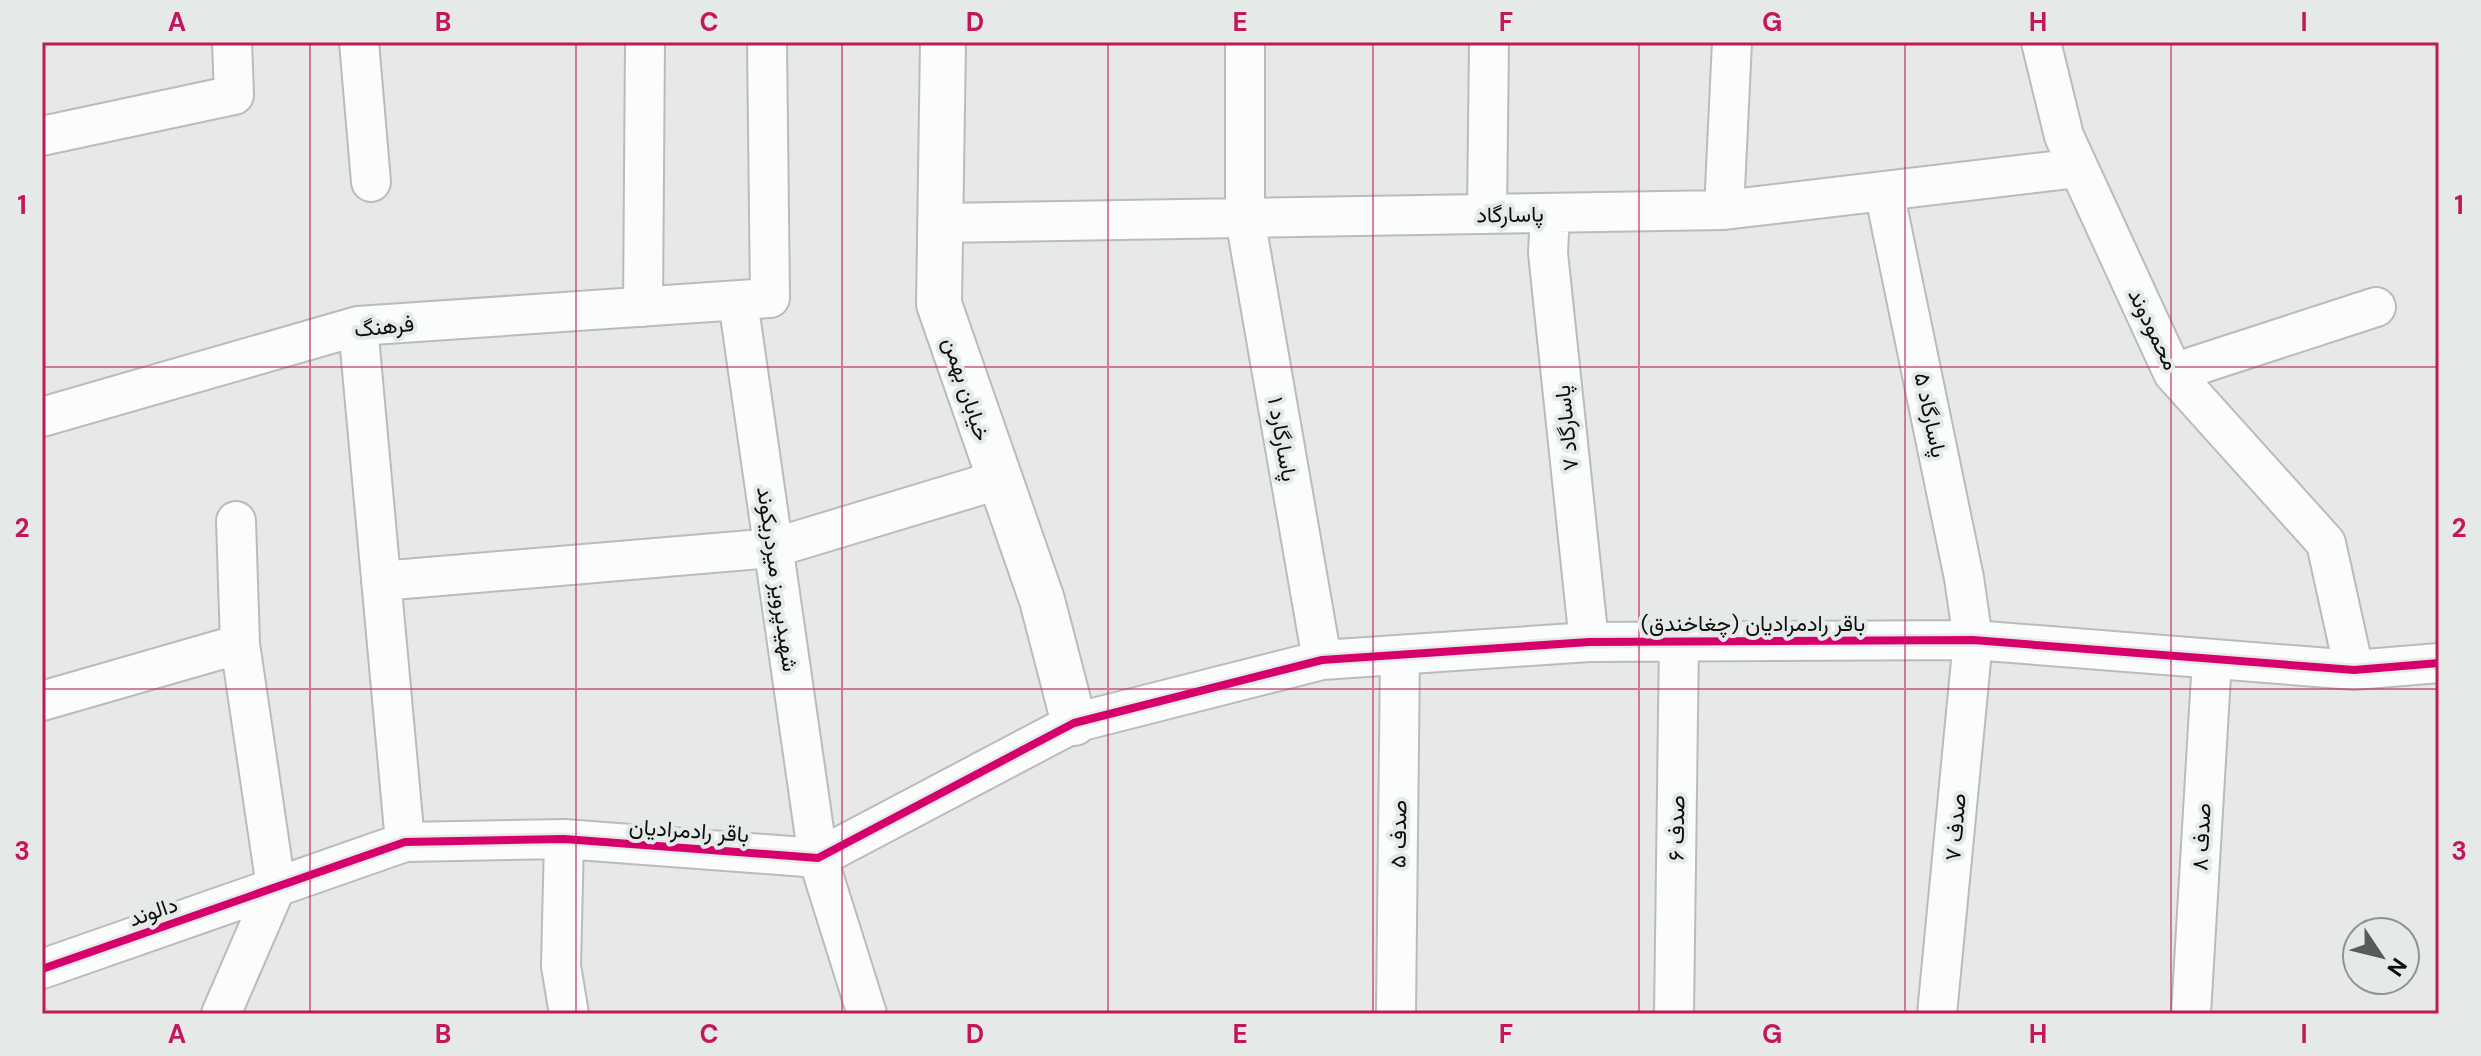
<svg xmlns="http://www.w3.org/2000/svg" width="2481" height="1056" font-family="'DM Sans',Vazirmatn,sans-serif">
  <style>
    .lines { fill: none; stroke-linecap: round; stroke-linejoin: round }
    .minor-casing { stroke: #b9bcbb; stroke-width: 42 }
    .tertiary-casing { stroke: #b9bcbb; stroke-width: 48 }
    .minor { stroke: #fbfcfc; stroke-width: 38 }
    .tertiary { stroke: #fbfcfc; stroke-width: 44 }
    .cycleway-casing { stroke: #e5eae9; stroke-width: 13 }
    .cycleway { stroke: #d6006c; stroke-width: 8 }
    .grid { fill: none; stroke: #c2185b; stroke-width: 2; stroke-opacity: 0.55 }
    .labels { text-anchor: middle; stroke-width: 8; stroke-linejoin: round; paint-order: stroke }
    .street-label { font-size: 22px; fill: #0d0e0e; stroke: #e5eae9 }
    .neatline { fill: none; stroke: #c2185b; stroke-width: 3 }
    .grid-label { font-size: 26px; text-anchor: middle; font-weight: bold; fill: #c2185b }
  </style>
  <rect width="100%" height="100%" fill="#e6e9e8"/>
  <g class="lines">
    <defs>
      <path id="minor" d="M359,42L371,182
        M1245,42V218L1322,660
        M2041,42L2064,136L2173,373L2326,543L2354,670
        M42,136L234,95L232,42
        M1884,191L1964,578L1973,640L1937,1014
        M1724,210L1732,42
        M1550,213L1548,253L1589,642
        M1487,214L1489,42
        M940,223L1724,210L2078,168
        M738,301L818,858L867,1014
        M643,307L645,42
        M358,326L405,842
        M2173,373L2376,307
        M42,417L358,326L770,298L767,42
        M236,521L240,644L276,887
        M381,581L773,548L998,480
        M42,701L240,644
        M564,839L561,966L569,1014
        M42,969L405,842L564,839L818,858L1074,723L1322,660L1589,642L1973,640L2354,670L2439,663
        M221,1014L276,887
        M1396,1014L1400,655
        M1674,1014L1679,641
        M2191,1014L2212,659"/>
      <path id="tertiary" d="M943,42L939,304L1042,600L1074,723"/>
    </defs>
    <use href="#minor" class="minor-casing"/>
    <use href="#tertiary" class="tertiary-casing"/>
    <use href="#minor" class="minor"/>
    <use href="#tertiary" class="tertiary"/>
    <defs>
      <path id="cycleway" d="M42,969L405,842L564,839L818,858L1074,723L1322,660L1589,642L1973,640L2354,670L2439,663"/>
    </defs>
    <use href="#cycleway" class="cycleway-casing"/>
    <use href="#cycleway" class="cycleway"/>
  </g>
  <path class="grid" d="M310,42V1014M576,42V1014M842,42V1014M1108,42V1014M1373,42V1014M1639,42V1014M1905,42V1014M2171,42V1014M42,367H2439M42,689H2439"/>
  <g class="labels">
    <g class="street-label">
      <text transform="translate(1510 214) rotate(-1)" y="8">پاسارگاد</text>
      <text transform="translate(384 326) rotate(-6)" y="8">فرهنگ</text>
      <text transform="translate(2154 329) rotate(64)" y="8">محمودوند</text>
      <text transform="translate(967 389) rotate(72)" y="8">خیابان بهمن</text>
      <text transform="translate(1931 415) rotate(78)" y="8">پاسارگاد ۵</text>
      <text transform="translate(1566 428) rotate(-96)" y="8">پاسارگاد ۷</text>
      <text transform="translate(1283 439) rotate(80)" y="8">پاسارگارد ۱</text>
      <text transform="translate(778 579) rotate(82)" y="8">شهیدپرویز میردریکوند</text>
      <text x="1753" y="631">باقر رادمرادیان (چغاخندق)</text>
      <text transform="translate(1955 827) rotate(-85)" y="8">صدف ۷</text>
      <text transform="translate(1676 828) rotate(-89)" y="8">صدف ۶</text>
      <text transform="translate(689 830) rotate(4)" y="8">باقر رادمرادیان</text>
      <text transform="translate(1398 834) rotate(-89)" y="8">صدف ۵</text>
      <text transform="translate(2201 837) rotate(-87)" y="8">صدف ۸</text>
      <text transform="translate(153 911) rotate(-19)" y="8">دالوند</text>
    </g>
  </g>
  <rect width="2481" height="1056" fill="none" stroke="#e5eae9" stroke-width="88"/>
  <g transform="translate(2381 956) rotate(125)"><circle r="38" fill="#e5eae9" stroke="#8f9291" stroke-width="2"/>
  <path d="M0-6L14 30L0 20L-14 30Z" fill="#595b5a"/>
  <text y="-12" font-size="22" font-weight="bold" text-anchor="middle" fill="#0d0e0e">N</text>
  </g>
  <rect x="44" y="44" width="2393" height="968" class="neatline"/>
  <g class="grid-label">
    <text x="177" y="31">A</text>
    <text x="443" y="31">B</text>
    <text x="709" y="31">C</text>
    <text x="975" y="31">D</text>
    <text x="1240" y="31">E</text>
    <text x="1506" y="31">F</text>
    <text x="1772" y="31">G</text>
    <text x="2038" y="31">H</text>
    <text x="2304" y="31">I</text>
    <text x="22" y="214">1</text>
    <text x="2459" y="214">1</text>
    <text x="22" y="537">2</text>
    <text x="2459" y="537">2</text>
    <text x="22" y="860">3</text>
    <text x="2459" y="860">3</text>
    <text x="177" y="1043">A</text>
    <text x="443" y="1043">B</text>
    <text x="709" y="1043">C</text>
    <text x="975" y="1043">D</text>
    <text x="1240" y="1043">E</text>
    <text x="1506" y="1043">F</text>
    <text x="1772" y="1043">G</text>
    <text x="2038" y="1043">H</text>
    <text x="2304" y="1043">I</text>
  </g>
</svg>
